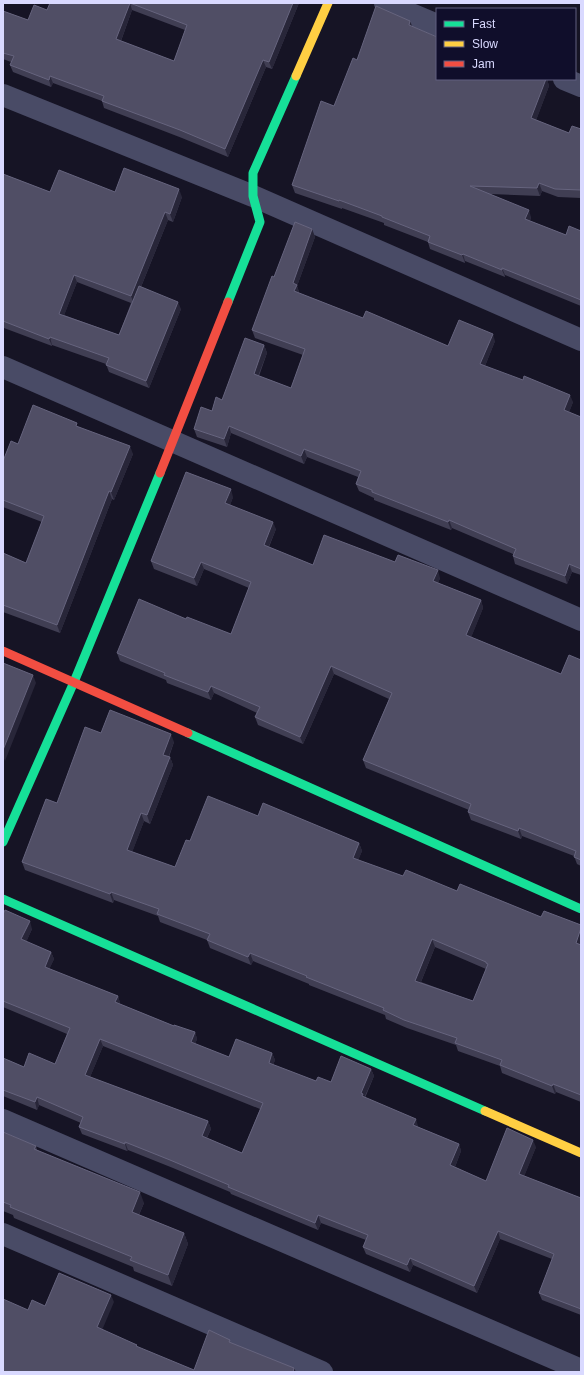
<svg xmlns="http://www.w3.org/2000/svg" width="584" height="1375" font-family="Arial,sans-serif">
  <style>
    .lines { fill: none; stroke-linecap: round; stroke-linejoin: round }
    .street { stroke: #494b66; stroke-width: 22 }
    .fast { stroke: #16e098; stroke-width: 9 }
    .slow { stroke: #ffcf43; stroke-width: 9 }
    .jam { stroke: #f24e42; stroke-width: 9 }
    .wall { fill: #403e53; fill-rule: evenodd }
    .shaded-wall { fill: #282639 }
    .building { fill: #504e65; stroke: #66647e; fill-rule: evenodd }
  </style>
  <rect width="100%" height="100%" fill="#161425"/>
  <g class="lines">
    <path class="street" d="M385,3L437,25
      M564,79L581,86
      M3,95L253,196L581,340
      M3,367L581,620
      M3,1120L581,1370
      M3,1234L322,1372"/>
    <path class="fast" d="M228,302L260,222L253,196V173L296,76
      M188,733L581,909
      M3,842L74,682L160,473
      M3,899L485,1111"/>
    <path class="slow" d="M296,76L328,3
      M485,1111L581,1153"/>
    <path class="jam" d="M160,473L228,302
      M3,651L188,733"/>
  </g>
  <path class="wall" d="M50,3H299L272,69L266,67L228,157L182,138L104,108L102,101L53,83L51,87L13,72L10,65L11,62L3,59V11L28,20L47,10ZM132,10L185,30L174,61L121,41Z
    M413,27L437,79H547L549,86L536,120L569,133L581,129V198L558,197L542,191L540,196L490,194L531,217L530,221L566,235L581,231V306L505,275V277L465,261V263L430,249L428,242L384,225V223L342,208V209L295,193L292,185L334,106Z
    M3,174L50,192H115L182,197L173,222L168,220L141,287L181,309L149,388L109,372L106,364L52,345V346L4,328L3,331ZM77,282L131,303L119,335L64,315Z
    M312,229L315,237L297,286L299,292V293L363,318L448,346L495,341L485,366L573,402L569,412L581,417V575L572,572L567,584L515,564L513,556V554L452,528L451,530L374,500V498L359,491L356,484L358,477L307,457L304,464L231,433L227,447L197,437L194,429L222,400L264,345L267,353L259,376L291,388L303,355L255,338L252,330L274,277Z
    M79,427L133,454L114,500L112,499L60,633L3,612V553L26,563L42,522L3,507V461L18,444Z
    M233,497L230,505L276,529L269,547L313,565L395,562L440,578L438,583L481,600L483,608L471,637L561,674L581,660V866L577,864L574,856L522,836L521,839L471,820L468,812L469,810L366,768L363,760L389,699L334,674L303,744L258,725L255,717L257,713L214,693L211,700L167,683L166,680L120,661L117,653L186,619L231,634L249,588L204,569L197,586L154,569L151,561Z
    M101,733L174,742L169,757H170L173,765L150,824L144,821L132,852L175,867L190,841L258,816L359,843L362,851L358,860L403,876L457,891L541,917L581,925V1102L556,1092L555,1094L502,1073L500,1066L458,1051L456,1045L407,1028L386,1019L385,1015L309,985V984L253,961L251,965L210,948L207,940L160,922L158,916L114,900L113,903L25,870L22,862L57,803ZM435,947L486,969L473,1001L421,982Z
    M3,914L32,929L26,942L51,952L54,959L49,969L118,996L120,1003V1004L174,1026L195,1032L197,1039L195,1044L229,1057L272,1053L275,1060L273,1065L316,1081L331,1082L371,1069L374,1076L365,1098L418,1126V1127L459,1144L461,1151L455,1167L486,1181L536,1147L524,1176L581,1198V1315L542,1300L539,1293L552,1259L500,1239L477,1293L413,1265L410,1272L366,1254L363,1247L366,1240L321,1223L318,1230L231,1194L230,1192L173,1168L128,1150L127,1151L82,1134L79,1127L81,1123L39,1105L37,1110L3,1096V1058L24,1067L55,1064L67,1034L3,1007ZM103,1046L260,1109L242,1153L207,1138L211,1129L208,1121L90,1077Z
    M3,1133L36,1146L37,1150L144,1203L139,1215L184,1233L188,1244L172,1286L134,1271L133,1267L14,1218L13,1215L3,1211Z"/>
  <path class="shaded-wall" d="M130,3L132,10L119,46L116,39Z
    M293,3H299L272,69L269,62Z
    M410,21L413,28L409,25Z
    M263,60L266,67L228,157L225,149Z
    M50,76L53,83L51,87L49,80Z
    M546,79H547L549,86L534,126L531,118Z
    M539,183L542,191L540,196L537,188Z
    M179,189L182,197L173,222L170,214Z
    M529,210L531,217L528,227L525,219Z
    M165,212L168,220L134,304L131,296Z
    M312,229L315,237L297,286L299,292L297,299L294,291L293,283Z
    M463,254L465,261V263L462,255Z
    M502,268L505,275V277L502,270Z
    M74,275L77,282L62,321L59,314Z
    M178,302L181,309L149,388L146,381Z
    M493,334L495,341L483,371L480,364Z
    M50,337L52,345V346L49,339Z
    M264,345L267,353L256,381L254,374Z
    M570,395L573,402L567,418L564,410Z
    M229,426L231,433L227,447L224,439Z
    M130,446L133,454L114,500L111,492Z
    M304,449L307,457L304,464L301,456Z
    M231,489L233,497L228,511L225,503Z
    M109,491L112,499L60,633L57,625Z
    M449,520L452,528L451,530L448,522Z
    M273,522L276,529L266,553L264,545Z
    M201,562L204,569L197,586L194,578Z
    M569,564L572,572L567,584L565,576Z
    M438,570L440,578L436,589L433,581Z
    M481,600L483,608L469,643L466,635Z
    M331,666L334,674L303,744L300,737Z
    M33,675L36,683L5,761L3,756V750Z
    M211,686L214,693L211,700L208,692Z
    M171,734L174,742L166,763L163,755Z
    M170,757L173,765L150,824L147,815Z
    M141,813L144,821L130,858L127,850Z
    M519,828L522,836L521,839L518,831Z
    M359,843L362,851L356,866L353,858Z
    M111,892L114,900L113,903L110,894Z
    M30,921L32,929L24,947L21,939Z
    M581,928V945L576,943Z
    M432,939L435,947L418,989L415,981Z
    M51,952L54,959L47,974L45,967Z
    M250,953L253,961L251,965L248,957Z
    M118,996L120,1003L118,1009L115,1002Z
    M195,1032L197,1039L193,1050L191,1042Z
    M100,1039L103,1046L88,1082L85,1075Z
    M272,1053L275,1060L271,1070L269,1063Z
    M371,1069L374,1076L364,1098V1104L361,1093Z
    M553,1084L556,1092L555,1094L552,1086Z
    M37,1097L39,1105L37,1110L35,1102Z
    M416,1119L418,1126L416,1132L413,1125Z
    M208,1121L211,1129L204,1143L202,1136Z
    M533,1140L536,1147L522,1182L519,1174Z
    M125,1142L128,1150L127,1151L125,1144Z
    M459,1144L461,1151L453,1172L450,1165Z
    M140,1192L144,1203L135,1223L132,1212Z
    M318,1215L321,1223L318,1230L315,1223Z
    M498,1231L500,1239L477,1293L474,1286Z
    M184,1233L188,1244L172,1286L168,1275Z
    M410,1258L413,1265L410,1272L407,1265Z
    M111,1295L114,1302L100,1335L97,1327Z
    M294,1368L296,1372H293Z"/>
  <path class="building" d="M50,3H130L116,39L174,61L187,25L130,3H293L269,62L263,60L225,149L180,130L102,101L104,96L50,76L49,80L10,65L14,56L3,53V11L28,20L34,5L47,10Z
    M376,6L410,21L409,25L437,37V79H546L531,118L569,133L572,126L581,129V190L555,189L539,183L537,188L470,186L529,210L525,219L566,235L569,226L581,231V300L502,268V270L463,254L462,255L428,242L430,236L382,217V216L339,200V201L292,185L321,101L334,106L353,58L357,60Z
    M124,168L179,189L170,214L165,212L131,296L74,275L59,314L119,335L139,286L178,302L146,381L106,365L109,358L50,337L49,339L3,321V174L50,192L59,170L115,192Z
    M295,222L312,229L293,283L297,285L294,291L363,318L366,311L448,346L459,320L493,334L480,364L523,380L524,376L570,395L564,410L581,417V569L569,564L565,576L513,556L516,549L449,520L448,522L372,492V490L356,484L361,471L304,449L301,456L229,426L224,439L194,429L201,407L212,411L216,397L222,400L245,338L264,345L254,374L291,388L305,349L252,330L272,276L274,277Z
    M33,405L77,423L76,426L130,446L111,492L109,491L57,625L3,605V553L26,563L44,516L3,500V461L11,441L18,444Z
    M186,472L231,489L225,503L273,522L264,545L313,565L324,535L395,562L398,555L438,570L433,581L481,600L466,635L561,674L569,655L581,660V860L574,857L576,851L519,828L518,831L468,812L471,804L363,760L392,693L331,666L300,737L255,717L260,707L211,686L208,692L164,675L165,673L117,653L139,599L186,619L187,617L231,634L251,582L201,562L194,578L151,561Z
    M3,663L33,675L3,750Z
    M110,710L171,734L163,755L170,757L147,815L141,813L127,850L175,867L186,840L190,841L208,796L258,816L263,803L359,843L353,858L403,876L406,870L457,891L460,884L541,917L544,911L581,925V928L576,943L581,945V1095L553,1084L552,1086L500,1065L502,1060L455,1043L457,1038L404,1020L383,1010L384,1008L306,977L307,976L250,953L248,957L207,940L210,934L157,914L159,909L111,892L110,894L22,862L46,799L57,803L85,727L101,733ZM432,939L486,962V963L488,964L473,1001L415,981Z
    M5,910L30,921L21,939L51,952L45,967L118,996L115,1002L174,1026V1025L195,1032L191,1042L229,1057L236,1039L272,1053L269,1063L316,1081L318,1077L331,1082L341,1056L371,1069L361,1093L363,1094L362,1096L416,1119L413,1125L459,1144L450,1165L486,1181L507,1128L533,1140L519,1174L581,1198V1309L539,1293L554,1254L498,1231L474,1286L410,1258L407,1265L363,1247L368,1235L318,1215L315,1223L228,1187L229,1185L170,1160L125,1142V1144L79,1127L83,1117L37,1097L35,1102L3,1090V1058L24,1067L29,1053L55,1064L70,1028L3,1001V914ZM100,1039L263,1103L242,1153L202,1136L208,1121L85,1075Z
    M3,1132L36,1146L34,1149L140,1192L132,1212L184,1233L168,1275L130,1260L132,1257L10,1207L11,1205L3,1202Z
    M59,1273L111,1295L97,1327L137,1345L136,1346L194,1370L209,1330L230,1340L229,1342L294,1368L293,1372H3V1299L28,1310L32,1300L45,1306Z"/>
  <rect width="584" height="1375" fill="none" stroke="#d9d9ff" stroke-width="8"/>
  <rect x="436" y="8" width="140" height="72" fill="#100e2b" stroke="#605f80"/>
  <rect x="444" y="21" width="20" height="6" fill="#16e098" stroke="#605f80"/>
  <text x="472" y="28" font-size="12" fill="#d9d9ff">Fast</text>
  <rect x="444" y="41" width="20" height="6" fill="#ffcf43" stroke="#605f80"/>
  <text x="472" y="48" font-size="12" fill="#d9d9ff">Slow</text>
  <rect x="444" y="61" width="20" height="6" fill="#f24e42" stroke="#605f80"/>
  <text x="472" y="68" font-size="12" fill="#d9d9ff">Jam</text>
</svg>
